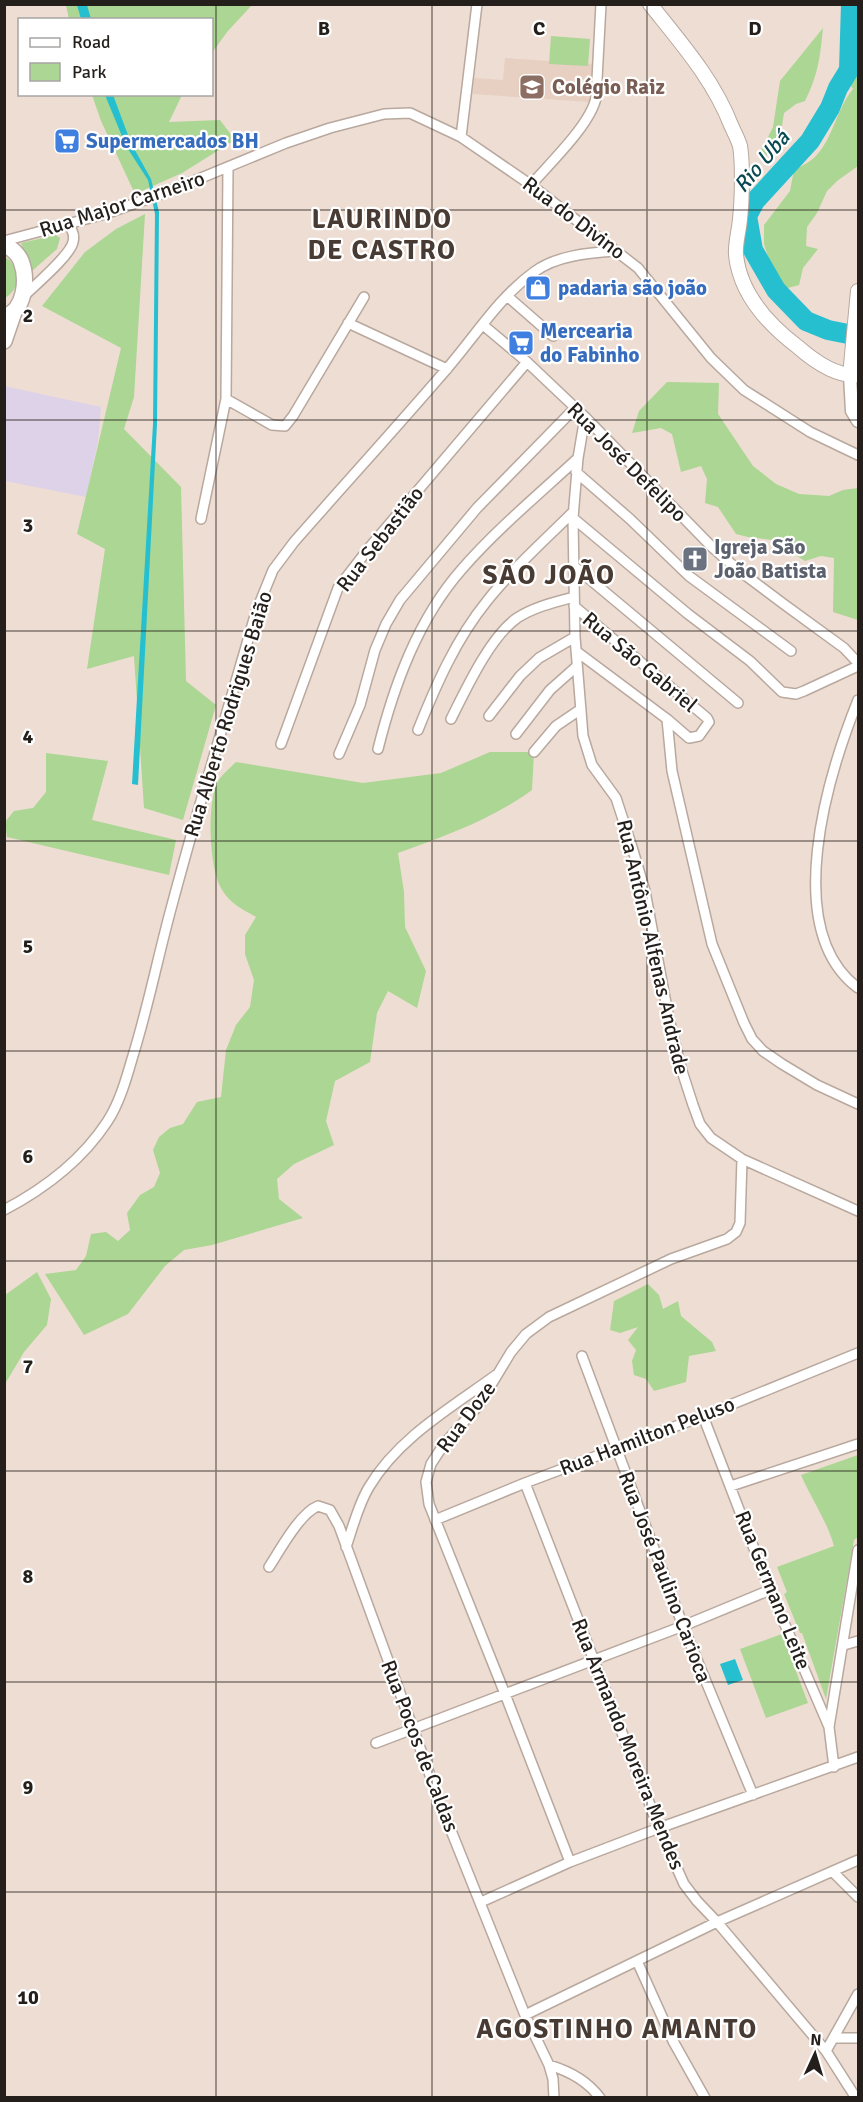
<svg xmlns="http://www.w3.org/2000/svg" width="863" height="2102" font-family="Signika,sans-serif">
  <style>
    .built { fill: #e7cfc2 }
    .industrial { fill: #ddd2e7 }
    .green { fill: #abd693 }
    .water { fill: #25bfd0 }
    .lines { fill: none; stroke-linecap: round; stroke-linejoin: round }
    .river { stroke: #25bfd0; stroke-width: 20 }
    .minor-casing { stroke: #b8a89e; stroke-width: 12 }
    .tertiary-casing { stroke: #b8a89e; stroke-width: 15 }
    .secondary-casing { stroke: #b8a89e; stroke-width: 16 }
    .primary-casing { stroke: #b8a89e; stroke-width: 18 }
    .minor { stroke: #fff; stroke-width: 9 }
    .tertiary { stroke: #fff; stroke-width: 12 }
    .secondary { stroke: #fff; stroke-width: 14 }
    .primary { stroke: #fff; stroke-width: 15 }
    .grid { fill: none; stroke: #251f1b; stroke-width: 1.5; stroke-opacity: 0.55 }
    .labels { text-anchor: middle; stroke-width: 4.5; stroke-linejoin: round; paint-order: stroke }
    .education-label { font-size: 21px; font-weight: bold; fill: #785e54; stroke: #fff; text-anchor: start }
    .shop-label { font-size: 21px; font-weight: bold; fill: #366cbe; stroke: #fff; text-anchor: start }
    .street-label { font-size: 21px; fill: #251f1b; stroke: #fff }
    .worship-label { font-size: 21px; font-weight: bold; fill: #5b616d; stroke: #fff; text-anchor: start }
    .water-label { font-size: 22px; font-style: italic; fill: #094950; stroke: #fff }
    .district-label { font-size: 27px; font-weight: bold; letter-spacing: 1.5px; fill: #483b33; stroke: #fff }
    .grid-label { font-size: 20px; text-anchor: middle; font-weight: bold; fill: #251f1b; stroke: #fff; stroke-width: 4.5; stroke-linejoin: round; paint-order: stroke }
  </style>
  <rect width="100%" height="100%" fill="#eeddd3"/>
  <path class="built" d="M505,58L592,64L590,102L473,94L474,78L503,80Z"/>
  <path class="industrial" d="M4,386L101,407L98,441L86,497L5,481Z"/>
  <path class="green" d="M66,5H252L227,32L212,53V20L69,19Z
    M823,28C820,58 818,75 805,101L796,104L784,113L781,132L763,161L761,151L773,127L780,81Z
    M551,36L590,39L588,66L549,64Z
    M858,52V166L837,181L827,191L817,213L807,227L806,246L818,249L803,268L799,285L784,289L770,263L764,244V225L790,191L794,170C801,166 809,163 815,157C833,139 836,110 853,89L849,83Z
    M92,95H182L169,122L220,120L235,140L182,173L135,194L101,121Z
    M145,214L134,397L124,429L181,487L186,681L216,705L183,820L144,808L134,656L87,669L105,549L77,534L121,348L42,306L85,252L116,229Z
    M56,235L60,238L57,249L32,271L21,243Z
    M5,257C22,267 22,288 5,298Z
    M667,382L719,383L718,414L753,466L776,484L799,494L829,496L843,490L858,488V620L833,612L834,558L821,556L805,561L772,540L748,537L736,534L718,507L705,503L707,479L701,466L681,472L672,434L661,428L632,433L639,411Z
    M490,752H534L532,790C491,820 445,836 398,853L404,892L405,927L426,971L417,1008L388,991L377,1013L370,1062L335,1081L326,1121L334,1145L294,1164L277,1179L279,1199L303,1218L212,1245L184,1250L165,1266L128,1314L84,1335L45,1274L76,1270L86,1256L91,1234L106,1232L118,1241L130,1230L127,1213L140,1195L154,1187L160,1173L153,1150L159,1137L170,1128L183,1124L197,1102L221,1097L226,1050L236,1025L250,1007L254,980L245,954V935L256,917C242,909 229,903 221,888C209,867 207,804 217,783C221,775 230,768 236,762L363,783L441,773Z
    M46,753L108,761L92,820L176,840L169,875L7,837L5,822L14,811L33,808L46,792Z
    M37,1272L51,1299L47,1325L24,1352L5,1384V1295Z
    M648,1284L659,1295L663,1309L678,1301L681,1316L712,1342L716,1351L689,1356L686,1382L654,1391L646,1379L634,1375L632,1361L636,1350L628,1340L638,1327L620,1333L610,1330L614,1301Z
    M858,1455V1537L854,1540L826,1699L802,1633H800L784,1594L787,1592L777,1567L834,1546C827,1521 812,1500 801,1475Z
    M782,1634L808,1703L766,1718L740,1649Z"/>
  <path class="water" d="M77,5H87L91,19H81Z
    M105,95H113L131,143L151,179L159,212L157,424L138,785L132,784L153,424L155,214L148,180L126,146Z
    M735,1659L743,1680L728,1685L720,1664Z"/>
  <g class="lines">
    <path class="river" d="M851,4L849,70L838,88L830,108L810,141L755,201L747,216L753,250L776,290L806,321L828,330L858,336"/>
    <defs>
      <path id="minor" d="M461,137L477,4
        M531,185C550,163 590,125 596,98L601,4
        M4,241L105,214L167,192L286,143L330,128L384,114L410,113L461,137L531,185L638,268L711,358L744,390L810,432L858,455
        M24,296C35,285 70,256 73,242C75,235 72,229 68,224
        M507,296L553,336
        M348,323L447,369
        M483,325L527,362L585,417L712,547L737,569L785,605L844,648L858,663
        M226,399L272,425L285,426L293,416L364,297
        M585,417L578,458L573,518L575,637L583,736L592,765L616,798L632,847L645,891L669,1019L681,1068L693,1105L700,1124L711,1138L742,1159L858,1211
        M576,472L630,519L689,576L791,651
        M573,518L688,614L750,661L782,692L796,694L804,691L858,666
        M201,519L226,399L228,168
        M575,567L738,703
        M574,606L707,718L709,722L699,736L689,738L667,719L576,651
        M858,700C828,775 780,929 858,988
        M489,716L520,676L539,658L575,637
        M451,719C466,689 490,637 517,618C534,607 555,602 574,597
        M667,719L672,771L712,944L744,1023L752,1039L763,1051L782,1064L817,1085L858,1104
        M418,730C436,685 456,639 487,601C512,569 544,541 573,512
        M516,734L550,690L577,666
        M281,744L338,588L369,548L527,362
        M378,749C394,685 418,619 462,569C497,529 539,494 578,458
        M534,752L556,726L581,709
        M339,754L360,705L375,650L386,624L400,600L477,508L575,408
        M4,1210C44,1189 82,1160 107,1122C119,1104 126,1080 132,1059C148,1008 158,956 172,905C198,807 228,710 256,612L273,570L294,542C344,485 395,429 445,371C474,338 498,298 534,272C557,255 589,253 617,251
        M582,1356L683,1626L753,1795
        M703,1416L770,1590L829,1727L834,1767
        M525,1483L659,1828L684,1884L697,1901L717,1922L826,2051L856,2098
        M731,1486L858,1444
        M435,1520L525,1483L703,1416L858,1353
        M346,1547C353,1527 358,1505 369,1487C398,1438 452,1407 496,1375
        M269,1567C280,1550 300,1513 318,1506L330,1510L339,1526L442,1808L525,2015L549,2065L553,2079L554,2098
        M844,1645L858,1641
        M829,1727L858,1550
        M376,1743L683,1626L770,1590
        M570,1862L505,1694L429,1504L426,1482L431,1464L444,1444L479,1405L511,1352L526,1334L549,1317L671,1259L727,1239L736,1232L740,1223L742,1159
        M833,1872L858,1897
        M481,1902L570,1862L659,1828L858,1757
        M637,1961L673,2041L705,2098
        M525,2015L717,1922L858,1860
        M835,2038H858
        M826,2051L858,1994
        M549,2065C569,2071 587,2080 600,2098"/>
      <path id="tertiary" d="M850,376L852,411L858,421"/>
      <path id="secondary" d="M650,4C681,43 713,79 731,125C734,132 738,139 740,146C743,163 742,201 740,219C739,231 735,244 736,255C740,294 769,325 798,347C814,361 836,377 858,375
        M850,376L858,291"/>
      <path id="primary" d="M4,244C11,248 18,253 21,261C28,279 25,311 4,317
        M4,341L14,312"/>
    </defs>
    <use href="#minor" class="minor-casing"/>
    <use href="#tertiary" class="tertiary-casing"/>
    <use href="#secondary" class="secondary-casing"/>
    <use href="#primary" class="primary-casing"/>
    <use href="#minor" class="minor"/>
    <use href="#tertiary" class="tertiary"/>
    <use href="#secondary" class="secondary"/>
    <use href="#primary" class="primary"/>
  </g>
  <path class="grid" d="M216,4V2098M432,4V2098M647,4V2098M4,210H858M4,420H858M4,631H858M4,841H858M4,1051H858M4,1261H858M4,1471H858M4,1682H858M4,1892H858"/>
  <defs>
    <symbol id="school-square" viewBox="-11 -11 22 22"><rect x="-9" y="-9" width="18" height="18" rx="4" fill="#8d6e63" stroke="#fff"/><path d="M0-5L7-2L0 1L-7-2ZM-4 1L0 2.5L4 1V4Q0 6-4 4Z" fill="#fff"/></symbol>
    <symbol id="supermarket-square" viewBox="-11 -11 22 22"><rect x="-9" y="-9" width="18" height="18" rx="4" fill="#3f7fe0" stroke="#fff"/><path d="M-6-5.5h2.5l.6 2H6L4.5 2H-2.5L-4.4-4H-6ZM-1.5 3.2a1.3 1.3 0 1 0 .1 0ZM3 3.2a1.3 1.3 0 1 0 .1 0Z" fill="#fff"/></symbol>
    <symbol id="shop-square" viewBox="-11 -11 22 22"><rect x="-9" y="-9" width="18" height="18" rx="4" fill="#3f7fe0" stroke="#fff"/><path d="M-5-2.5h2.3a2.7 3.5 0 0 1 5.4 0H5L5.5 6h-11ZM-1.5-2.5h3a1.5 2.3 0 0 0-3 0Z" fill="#fff"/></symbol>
    <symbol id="church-square" viewBox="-11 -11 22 22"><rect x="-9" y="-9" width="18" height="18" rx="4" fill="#6b7280" stroke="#fff"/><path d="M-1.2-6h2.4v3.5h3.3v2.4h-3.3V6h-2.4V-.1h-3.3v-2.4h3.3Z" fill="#fff"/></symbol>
  </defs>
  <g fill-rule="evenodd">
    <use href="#school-square" x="517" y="72" width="30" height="30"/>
    <use href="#supermarket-square" x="52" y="126" width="30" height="30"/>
    <use href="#shop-square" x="523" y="273" width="30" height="30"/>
    <use href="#supermarket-square" x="506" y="328" width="30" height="30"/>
    <use href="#church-square" x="680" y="544" width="30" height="30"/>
  </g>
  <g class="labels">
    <g class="education-label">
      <text x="552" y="94">Colégio Raiz</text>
    </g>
    <g class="shop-label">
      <text x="86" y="148">Supermercados BH</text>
      <text x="558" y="295">padaria são joão</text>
      <text x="540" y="338">Mercearia<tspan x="540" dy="24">do Fabinho</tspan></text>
    </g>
    <g class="street-label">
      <text transform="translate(122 204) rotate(-18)" y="7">Rua Major Carneiro</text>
      <text transform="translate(574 218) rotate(37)" y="7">Rua do Divino</text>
      <text transform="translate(627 462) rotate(45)" y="7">Rua José Defelipo</text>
      <text transform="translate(380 539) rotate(-52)" y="7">Rua Sebastião</text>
      <text transform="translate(640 662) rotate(40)" y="7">Rua São Gabriel</text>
      <text transform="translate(228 714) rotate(-73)" y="7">Rua Alberto Rodrigues Baião</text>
      <text transform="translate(653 947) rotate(77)" y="7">Rua Antônio Alfenas Andrade</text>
      <text transform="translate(466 1417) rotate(-53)" y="7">Rua Doze</text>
      <text transform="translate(647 1436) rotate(-21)" y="7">Rua Hamilton Peluso</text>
      <text transform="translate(665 1577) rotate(69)" y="7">Rua José Paulino Carioca</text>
      <text transform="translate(773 1590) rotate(68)" y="7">Rua Germano Leite</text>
      <text transform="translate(628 1744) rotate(68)" y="7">Rua Armando Moreira Mendes</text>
      <text transform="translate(420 1746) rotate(69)" y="7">Rua Pocos de Caldas</text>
    </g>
    <g class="worship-label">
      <text x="714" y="554">Igreja São<tspan x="714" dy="24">João Batista</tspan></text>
    </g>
    <g class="water-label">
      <text transform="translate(761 161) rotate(-50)" y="8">Rio Ubá</text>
    </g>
    <g class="district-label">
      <text x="382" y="228">LAURINDO<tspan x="382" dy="31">DE CASTRO</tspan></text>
      <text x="549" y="584">SÃO JOÃO</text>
      <text x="617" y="2038">AGOSTINHO AMANTO</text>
    </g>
  </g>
  <g class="grid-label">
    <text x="324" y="35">B</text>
    <text x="539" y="35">C</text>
    <text x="755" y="35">D</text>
    <text x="28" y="322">2</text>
    <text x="28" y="532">3</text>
    <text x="28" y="743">4</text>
    <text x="28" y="953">5</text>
    <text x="28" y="1163">6</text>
    <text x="28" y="1373">7</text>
    <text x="28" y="1583">8</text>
    <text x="28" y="1794">9</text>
    <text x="28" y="2004">10</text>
  </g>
  <rect width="863" height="2102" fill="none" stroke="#251f1b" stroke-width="12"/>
  <rect x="18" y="18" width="195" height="78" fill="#ffffff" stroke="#a8a5a4" stroke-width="1.5"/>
  <rect x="30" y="38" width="30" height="9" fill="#ffffff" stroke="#a8a5a4" stroke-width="1.5"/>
  <text x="72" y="48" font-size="18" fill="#251f1b">Road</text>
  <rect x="30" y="63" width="30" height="18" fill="#abd693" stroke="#a8a5a4" stroke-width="1.5"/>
  <text x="72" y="78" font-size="18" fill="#251f1b">Park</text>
  <g transform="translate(815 2054) rotate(4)" stroke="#ffffff" stroke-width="4.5" paint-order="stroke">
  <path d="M0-4.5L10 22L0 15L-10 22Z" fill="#251f1b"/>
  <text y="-9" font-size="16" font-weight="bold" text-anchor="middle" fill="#251f1b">N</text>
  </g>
</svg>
